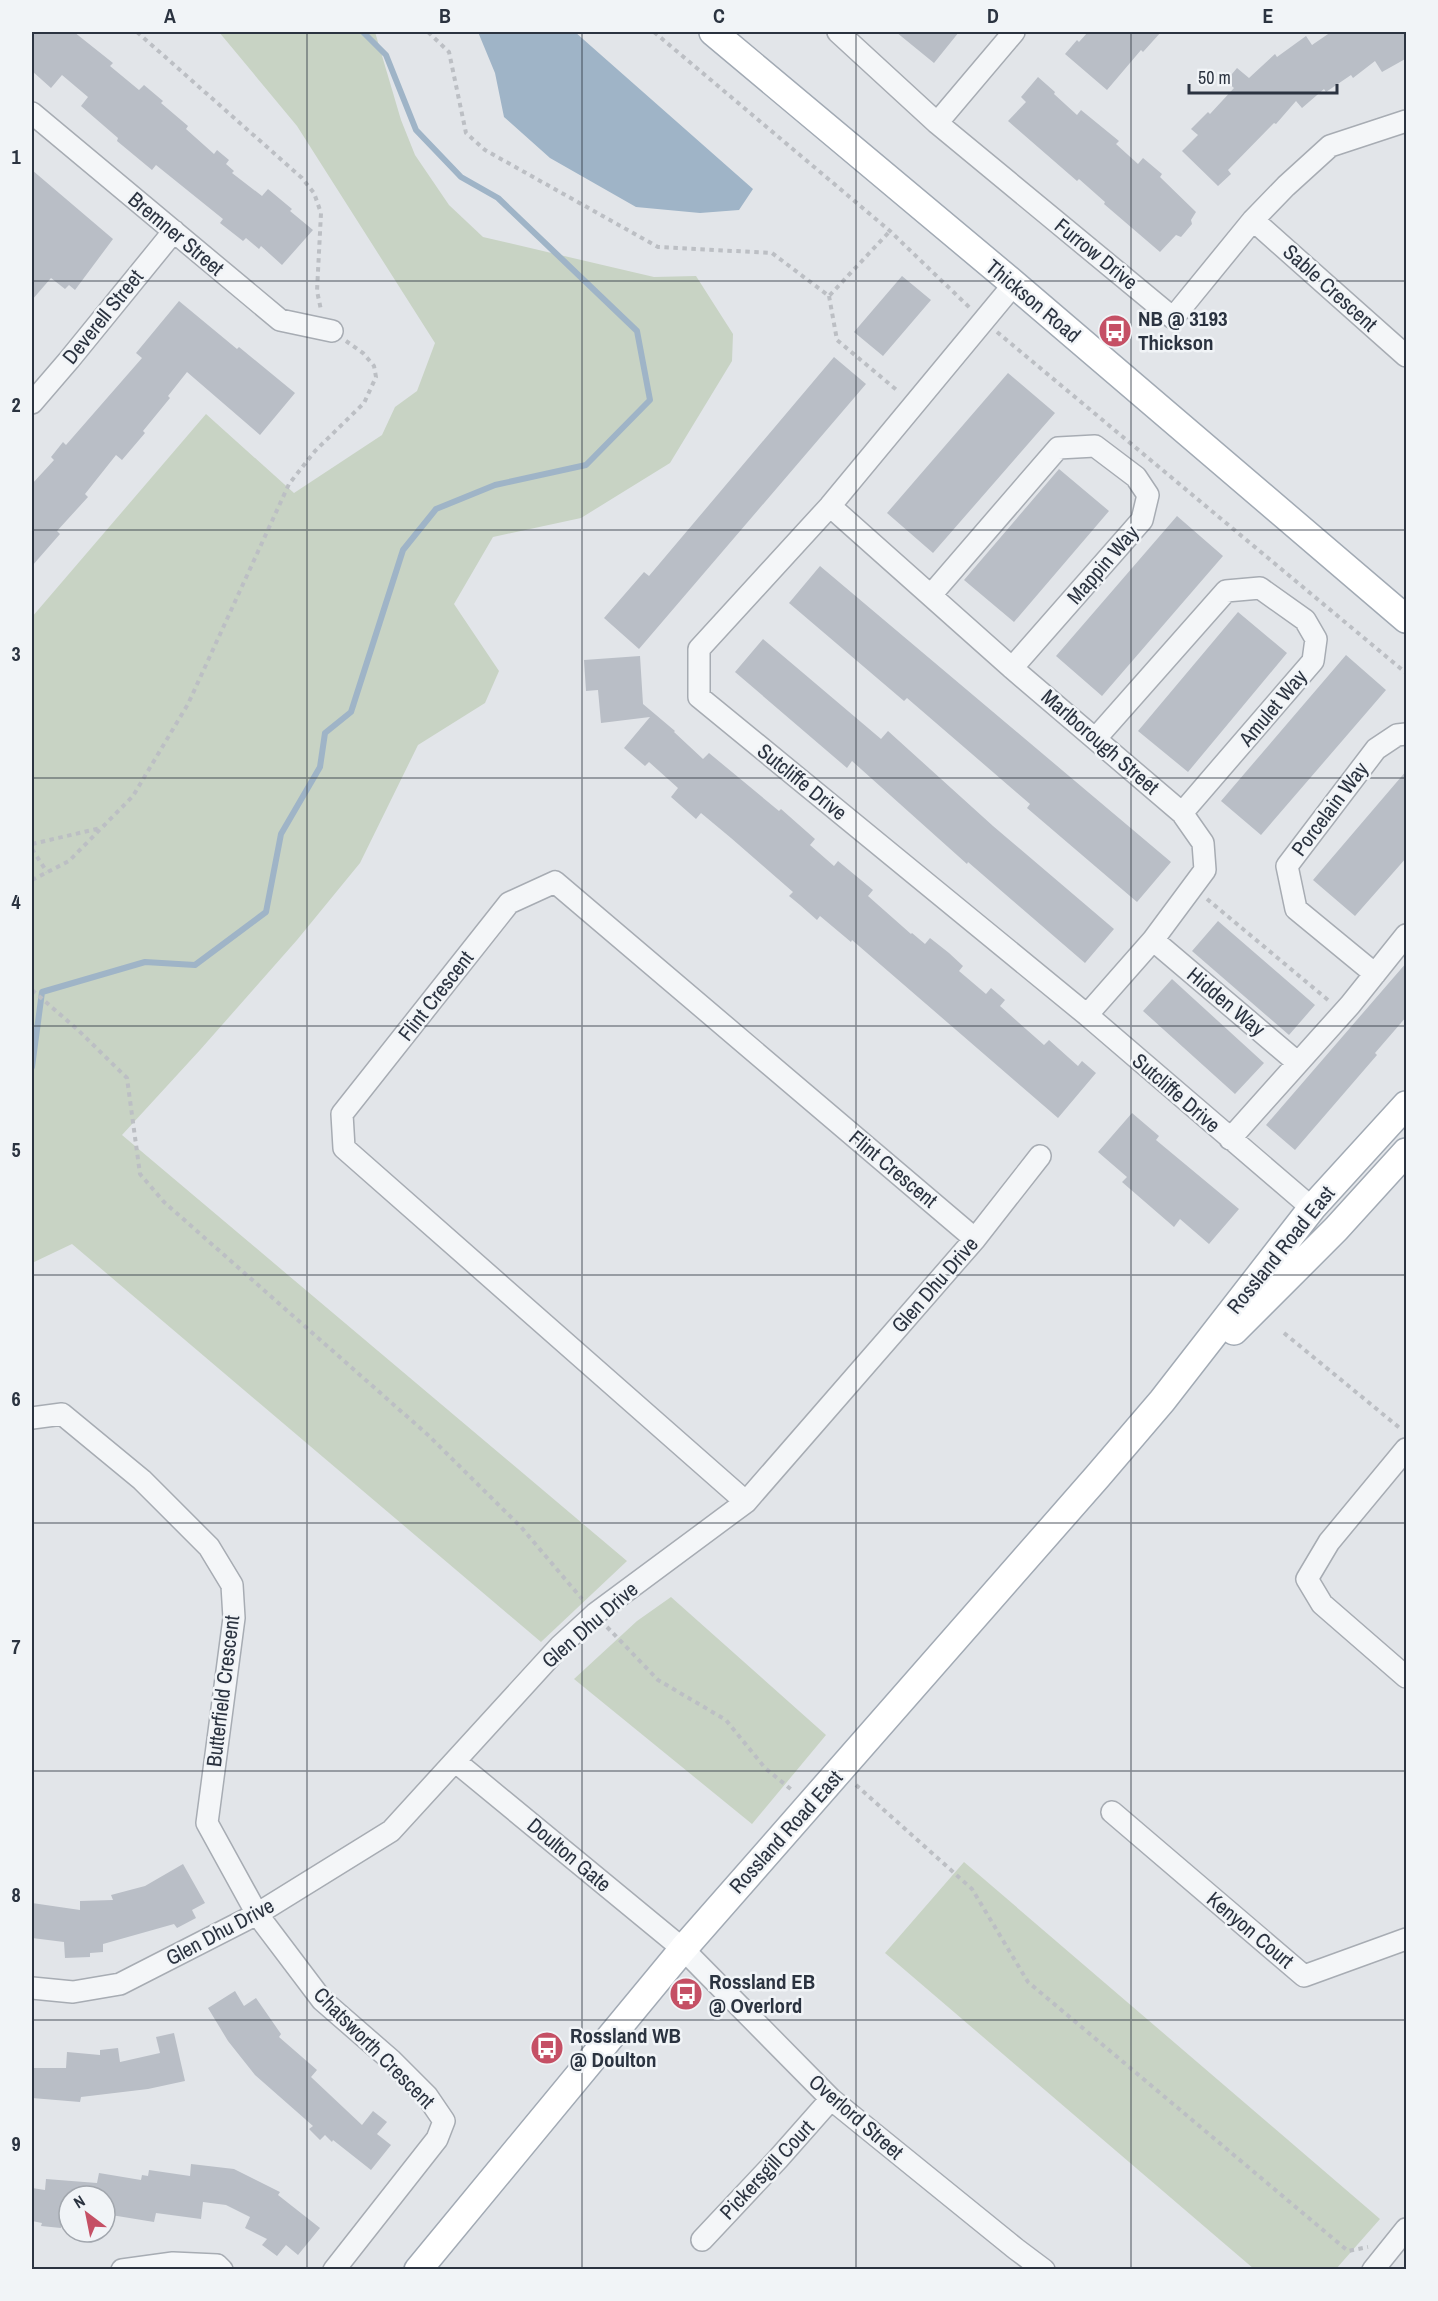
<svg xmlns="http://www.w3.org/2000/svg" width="1438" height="2301" font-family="'Archivo Narrow',sans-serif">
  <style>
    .green { fill: #c8d3c4 }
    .water { fill: #9fb4c7 }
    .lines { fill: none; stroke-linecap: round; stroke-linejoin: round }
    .stream { stroke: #9fb4c7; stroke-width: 6 }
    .building { fill: #b9bec6 }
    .minor-casing { stroke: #a7acb3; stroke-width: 24 }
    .major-casing { stroke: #a2aab4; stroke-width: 30 }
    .path { stroke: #bcbfc4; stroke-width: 4; stroke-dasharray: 4.5 4.5; stroke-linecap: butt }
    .minor { stroke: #f4f6f8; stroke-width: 21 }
    .major { stroke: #fff; stroke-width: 27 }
    .grid { fill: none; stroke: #2b3340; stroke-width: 1.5; stroke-opacity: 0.55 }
    .labels { text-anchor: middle; stroke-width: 5; stroke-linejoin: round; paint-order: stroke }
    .street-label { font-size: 21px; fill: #2b3340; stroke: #f1f4f7 }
    .poi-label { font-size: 21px; font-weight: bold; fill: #2b3340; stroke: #f1f4f7; text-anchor: start }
    .neatline { fill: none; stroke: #2b3340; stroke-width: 2 }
    .grid-label { font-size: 20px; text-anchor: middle; font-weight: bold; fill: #2b3340 }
  </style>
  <rect width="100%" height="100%" fill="#e2e5e9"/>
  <path class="green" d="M219,32H375L401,120L415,155L449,205L483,237L654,277L696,276L733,334L732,361L670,463L581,518L493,537L454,604L499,671L485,703L418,745L360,863L297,940L200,1050L122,1135L627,1561L541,1642L72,1244L32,1263V617L206,414L294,493L382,435L395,407L417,391L435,343L297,126Z
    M671,1597L826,1735L752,1824L574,1679L637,1621Z
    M964,1862L1380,2219L1336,2269H1254L885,1953Z"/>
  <path class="water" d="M478,32H575L753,189L739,210L700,213L636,207L550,158L504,117L495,73Z"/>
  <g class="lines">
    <path class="stream" d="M32,1067L42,992L145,962L195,965L266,912L281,834L320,767L325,733L351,712L403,550L436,509L495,485L586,465L650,400L637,331L498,198L461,177L416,130L386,55L363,32"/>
  </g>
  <path class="building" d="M32,32H74L113,63L110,66L139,90L144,85L163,101L161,103L188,126L186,129L214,154L217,150L229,160L226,164L234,171L232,173L262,196L268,189L292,209L290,211L313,230L282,265L261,246L259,249L246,238L243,241L220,223L223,219L156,165L152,170L117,141L118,138L81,106L88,97L62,75L51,88L32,71Z
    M896,32H959L934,63Z
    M1088,32H1161L1143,52L1141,50L1107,90L1065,54L1077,40L1079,42Z
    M1331,32H1407V58L1382,72L1375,61L1353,78L1351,75L1326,92L1324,89L1302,108L1296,101L1276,124L1274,123L1228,170L1231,174L1218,186L1182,151L1198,135L1191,129L1208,112L1210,114L1234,88L1226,81L1237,68L1249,78L1275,54L1277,57L1306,36L1312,45Z
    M1038,77L1055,92L1054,94L1077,115L1081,110L1119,141L1116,144L1138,164L1143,158L1162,174L1160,177L1196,212L1191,220L1192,224L1181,237L1176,235L1160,252L1104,204L1105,202L1079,179L1077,181L1008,121L1026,102L1021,97Z
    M32,170L113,239L75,290L69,285L65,289L51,278L32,300Z
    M902,276L931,300L883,356L854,332Z
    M179,301L237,349L239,347L295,393L260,435L187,372L168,396L170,398L143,431L145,433L122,460L116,455L85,494L88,497L57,531L60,534L32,566V484L54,460L51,457L63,442L66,445L142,358L136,353Z
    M834,357L866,384L639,649L604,618L644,572L649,576Z
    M1008,373L1055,413L933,553L887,513Z
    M1059,469L1109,511L1014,622L964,580Z
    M1177,516L1223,556L1102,696L1056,656Z
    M820,566L1171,862L1137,902L1027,808L1030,804L907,698L904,701L789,603Z
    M1238,612L1287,653L1188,772L1138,731Z
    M763,639L881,739L888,731L993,826L1114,929L1085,963L968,862L967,864L852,761L847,768L735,672Z
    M1346,655L1386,690L1261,835L1221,801Z
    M640,656L643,704L675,731L674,732L703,759L709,753L779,811L781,809L815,839L810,845L834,866L838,861L873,890L868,896L911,934L912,933L925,944L930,938L949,953L963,966L959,971L986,994L991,988L1005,1000L1000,1006L1044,1045L1049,1040L1078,1066L1082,1061L1096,1073L1058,1118L852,940L851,942L820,916L817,920L800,905L789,896L793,892L731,838L701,813L696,819L671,797L678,788L649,762L645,766L624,748L650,717L601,723L598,690L586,691L584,660Z
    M1407,770V857L1355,916L1313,880Z
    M1218,921L1315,1005L1289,1035L1192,951Z
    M1407,962V1016L1375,1053L1377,1055L1295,1150L1266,1125Z
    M1172,979L1264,1063L1235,1094L1143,1011Z
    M1132,1113L1159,1136L1156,1140L1239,1209L1209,1244L1180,1219L1174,1227L1122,1182L1127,1177L1098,1152Z
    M183,1864L205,1903L192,1910L196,1918L177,1928L174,1924L103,1944V1952L90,1953V1957L65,1958L64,1942L32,1938V1903L80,1910V1901L113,1900L111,1895L145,1886Z
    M235,1991L244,2006L256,1998L281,2034L279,2037L317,2070L311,2077L362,2125L373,2111L387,2122L377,2134L391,2145L371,2170L333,2140L332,2142L325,2135L320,2140L309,2129L313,2126L255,2075L228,2041L208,2008Z
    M174,2033L185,2081L148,2089L81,2097L80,2102L32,2098V2068H66L67,2052L100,2055V2050L118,2048L120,2062L160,2053L156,2037Z
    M191,2164L234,2169L280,2192L278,2195L320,2228L298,2255L286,2245L277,2256L262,2245L267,2239L245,2228L250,2217L226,2205L203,2202L201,2219L156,2213L154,2222L105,2214V2196H69V2214L62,2213L61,2228L41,2226L42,2223L32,2221V2188L45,2190L46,2179L97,2183L99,2173L141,2180L142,2175L148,2176L149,2170L190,2176Z"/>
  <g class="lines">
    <defs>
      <path id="minor" d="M838,32L937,123L1173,318L1253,220L1286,186L1330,146L1406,121
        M32,113L280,320L332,331
        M937,123L1014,32
        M1253,220L1406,356
        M1014,284L830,506L699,649V697L1087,1015L1312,1208
        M32,403L69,360L174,231
        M830,506L1012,668L1182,813L1203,843L1205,870L1153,940L1087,1015
        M931,595L1058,448L1095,446L1136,477L1148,495L1142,520L1012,668
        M1096,738L1226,591L1260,588L1305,620L1316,639L1313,661L1182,813
        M1153,940L1298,1063
        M1375,974L1296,909L1287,866L1376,749L1397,735L1406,734
        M1230,1139L1350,1005L1406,935
        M32,1418L62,1414L142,1480L209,1547L232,1585L234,1618L207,1823L257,1914L322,2000L391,2060L427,2096L444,2121L437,2139L334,2270
        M1406,1449L1329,1542L1307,1579L1322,1604L1406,1677
        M746,1502L344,1148L342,1114L509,903L555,882L975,1239
        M456,1762L683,1949L831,2099L1016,2249L1044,2270
        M1112,1812L1304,1976L1406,1939
        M32,1988L73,1992L120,1984L257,1914L391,1831L560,1646L595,1614L746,1502L975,1239L1040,1156
        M702,2240L778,2159L831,2099
        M122,2270L173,2263L217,2265L222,2270
        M1373,2270L1406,2229"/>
      <path id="major" d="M713,32L1014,284L1406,619
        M1234,1331L1336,1229L1406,1152
        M418,2270L683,1949L1097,1477L1162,1401L1312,1208L1406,1105"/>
    </defs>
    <use href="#minor" class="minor-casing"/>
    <use href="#major" class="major-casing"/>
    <path class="path" d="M137,32L302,178L314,193L321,213L317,291L321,310
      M428,32L449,52L466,133L485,150L658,247L772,253L829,296L890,231
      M654,32L890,231L971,309
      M829,296L837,340L899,392
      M997,332L1406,673
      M32,844L101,828
      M32,849L47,872
      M32,880L69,861L133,796L188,704L289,484L315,451L364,403L376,377L374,366L363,353L346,341
      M1207,899L1328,1000
      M32,990L78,1030L127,1078L140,1174L164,1202L428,1435L521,1527L582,1599
      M1284,1333L1401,1429
      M607,1627L658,1680L726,1720L765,1768L793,1791
      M856,1785L972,1889L1028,1982L1348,2251L1368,2247"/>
    <use href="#minor" class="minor"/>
    <use href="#major" class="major"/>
  </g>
  <path class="grid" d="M307,32V2270M582,32V2270M856,32V2270M1131,32V2270M32,281H1406M32,530H1406M32,778H1406M32,1026H1406M32,1275H1406M32,1523H1406M32,1771H1406M32,2020H1406"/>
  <defs>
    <symbol id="bus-disc" viewBox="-11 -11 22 22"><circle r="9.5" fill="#c55065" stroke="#f1f4f7"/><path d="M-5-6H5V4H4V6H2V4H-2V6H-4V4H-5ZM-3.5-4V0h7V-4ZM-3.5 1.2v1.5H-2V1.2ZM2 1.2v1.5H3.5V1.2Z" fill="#fff"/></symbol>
  </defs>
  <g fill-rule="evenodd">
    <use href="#bus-disc" x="1096" y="312" width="38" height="38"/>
    <use href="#bus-disc" x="667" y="1975" width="38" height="38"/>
    <use href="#bus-disc" x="528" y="2029" width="38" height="38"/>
  </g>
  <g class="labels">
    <g class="street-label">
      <text transform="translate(176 234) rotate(40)" y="7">Bremner Street</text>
      <text transform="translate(1096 254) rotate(39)" y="7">Furrow Drive</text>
      <text transform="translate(1330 288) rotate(42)" y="7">Sable Crescent</text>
      <text transform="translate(1033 301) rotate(40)" y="7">Thickson Road</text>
      <text transform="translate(103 317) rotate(-51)" y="7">Deverell Street</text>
      <text transform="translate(1103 565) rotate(-49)" y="7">Mappin Way</text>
      <text transform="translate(1273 708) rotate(-50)" y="7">Amulet Way</text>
      <text transform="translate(1100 742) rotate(41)" y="7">Marlborough Street</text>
      <text transform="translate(802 782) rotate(39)" y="7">Sutcliffe Drive</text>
      <text transform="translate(1330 809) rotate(-53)" y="7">Porcelain Way</text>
      <text transform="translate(436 996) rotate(-52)" y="7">Flint Crescent</text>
      <text transform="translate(1226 1002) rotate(40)" y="7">Hidden Way</text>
      <text transform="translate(1176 1093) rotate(41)" y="7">Sutcliffe Drive</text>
      <text transform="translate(893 1169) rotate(40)" y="7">Flint Crescent</text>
      <text transform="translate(1281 1250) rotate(-51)" y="7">Rossland Road East</text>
      <text transform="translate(935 1285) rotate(-49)" y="7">Glen Dhu Drive</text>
      <text transform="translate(590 1625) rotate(-41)" y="7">Glen Dhu Drive</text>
      <text transform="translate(223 1691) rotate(-83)" y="7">Butterfield Crescent</text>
      <text transform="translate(786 1832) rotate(-48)" y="7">Rossland Road East</text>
      <text transform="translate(569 1855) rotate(40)" y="7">Doulton Gate</text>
      <text transform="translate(1250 1930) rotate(40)" y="7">Kenyon Court</text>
      <text transform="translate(220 1932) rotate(-28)" y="7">Glen Dhu Drive</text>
      <text transform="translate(374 2048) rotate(45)" y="7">Chatsworth Crescent</text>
      <text transform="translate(856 2117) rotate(41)" y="7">Overlord Street</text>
      <text transform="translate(767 2170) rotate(-47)" y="7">Pickersgill Court</text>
    </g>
    <g class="poi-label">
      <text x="1138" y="326">NB @ 3193<tspan x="1138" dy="24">Thickson</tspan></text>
      <text x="709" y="1989">Rossland EB<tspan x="709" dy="24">@ Overlord</tspan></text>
      <text x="570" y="2043">Rossland WB<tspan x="570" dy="24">@ Doulton</tspan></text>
    </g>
  </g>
  <rect width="1438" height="2301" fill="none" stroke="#f1f4f7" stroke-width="66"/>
  <g transform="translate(87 2214) rotate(328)"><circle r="28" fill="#f1f4f7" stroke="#a2a7ae" stroke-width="1.5"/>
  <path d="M0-4.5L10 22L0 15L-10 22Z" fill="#c55065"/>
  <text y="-9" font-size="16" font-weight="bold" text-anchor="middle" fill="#2b3340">N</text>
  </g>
  <path d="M1189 84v9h148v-9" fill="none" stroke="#2b3340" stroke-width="3"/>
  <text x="1198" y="84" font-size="18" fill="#2b3340" stroke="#f1f4f7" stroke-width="4.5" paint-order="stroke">50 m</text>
  <rect x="33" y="33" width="1372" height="2235" class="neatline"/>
  <g class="grid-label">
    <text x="170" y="23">A</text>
    <text x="445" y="23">B</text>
    <text x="719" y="23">C</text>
    <text x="993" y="23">D</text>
    <text x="1268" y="23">E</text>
    <text x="16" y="164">1</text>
    <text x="16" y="412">2</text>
    <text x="16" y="661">3</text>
    <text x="16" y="909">4</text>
    <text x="16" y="1157">5</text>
    <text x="16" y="1406">6</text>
    <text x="16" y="1654">7</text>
    <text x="16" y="1902">8</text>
    <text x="16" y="2151">9</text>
  </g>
</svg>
